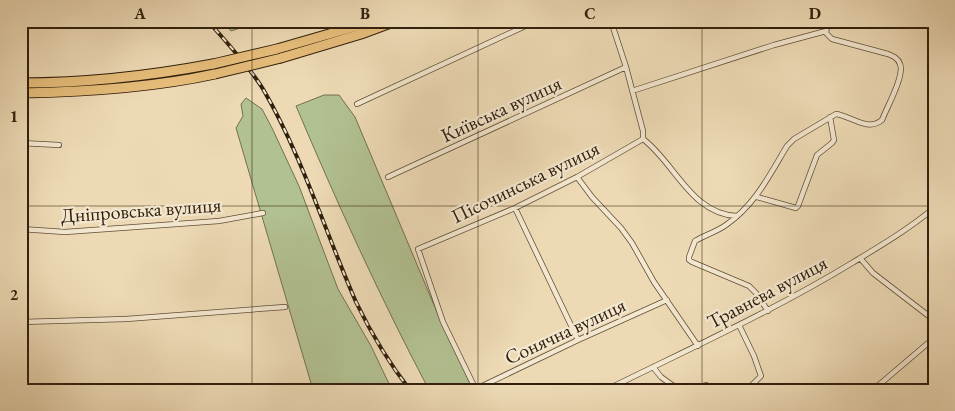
<svg xmlns="http://www.w3.org/2000/svg" width="955" height="411" font-family="'EB Garamond',serif">
  <style>
    .green { fill: #b2c192; stroke: #727050 }
    .lines { fill: none; stroke-linecap: round; stroke-linejoin: round }
    .street-casing { stroke: #604e37; stroke-width: 6 }
    .highway-casing { stroke: #31200d; stroke-width: 11 }
    .street { stroke: #f3e7cf; stroke-width: 4.5 }
    .highway { stroke: #e6bd7a; stroke-width: 9 }
    .rail-casing { stroke: #31200d; stroke-width: 4 }
    .rail { stroke: #f3e7cf; stroke-width: 2; stroke-dasharray: 5.5; stroke-linecap: butt }
    .highway-bridge-casing { stroke: #31200d; stroke-width: 11; stroke-linecap: butt }
    .highway-bridge { stroke: #e6bd7a; stroke-width: 9 }
    .grid { fill: none; stroke: #31200d; stroke-width: 1; stroke-opacity: 0.55 }
    .labels { text-anchor: middle; stroke-width: 4.5; stroke-linejoin: round; paint-order: stroke }
    .street-label { font-size: 20px; fill: #31200d; stroke: #f3e7cf }
    .neatline { fill: none; stroke: #31200d; stroke-width: 2 }
    .grid-label { font-size: 16px; text-anchor: middle; font-weight: bold; fill: #31200d }
  </style>
  <rect width="100%" height="100%" fill="#eddab5"/>
  <filter id="stains"><feTurbulence type="fractalNoise" baseFrequency=".004" numOctaves="4"/><feColorMatrix values="0 0 0 0 .2 0 0 0 0 .09 0 0 0 0 .02 0 0 0 .5 -.17"/></filter>
  <radialGradient id="worn" r=".72"><stop offset=".6" stop-color="#630" stop-opacity="0"/><stop offset="1" stop-color="#630" stop-opacity=".3"/></radialGradient>
  <path class="green" d="M223,21H261L231,31Z
    M324,95H339L355,117L442,324L474,390H429C380,297 337,203 296,106Z
    M246,98L262,109L272,128L299,186L338,289L371,346L392,390H313L236,128L243,116L241,104Z"/>
  <g class="lines">
    <defs>
      <path id="street" d="M611,21L626,67L643,131V139
        M632,91L774,45L826,31
        M357,104L536,21
        M643,139C675,163 691,214 737,216
        M21,143L59,145
        M388,177L626,67
        M577,177L592,197L621,228L632,243L654,282L698,346
        M757,197L796,208L798,206L817,155L832,143L834,140L830,117
        M515,208L578,340
        M21,229L65,232L219,221L263,213
        M860,258L873,273L934,320
        M768,311L756,293L749,286L692,262L689,260V257L695,241C705,235 716,232 726,225C755,205 769,176 787,146L794,139L836,114C851,116 868,132 882,120C887,107 905,75 900,64C898,58 893,56 888,54L832,39L826,33L828,21
        M21,322L126,319L285,307
        M739,325L754,356L761,376L748,389
        M653,367L661,377L679,390
        M476,389L578,340L667,300
        M476,390L443,322L418,249L515,208L577,177L643,139
        M606,390C689,349 773,311 852,263C880,246 909,229 934,208
        M691,390L706,385L717,390
        M873,390L934,338"/>
      <path id="highway" d="M277,49L374,21
        M281,58L361,34L396,21
        M21,83C86,83 149,76 213,64
        M21,93C87,92 151,88 215,74"/>
    </defs>
    <use href="#street" class="street-casing"/>
    <use href="#highway" class="highway-casing"/>
    <use href="#street" class="street"/>
    <use href="#highway" class="highway"/>
    <defs>
      <path id="rail" d="M208,21C227,43 248,65 263,89C302,156 325,231 356,302C371,333 389,363 410,390"/>
    </defs>
    <use href="#rail" class="rail-casing"/>
    <use href="#rail" class="rail"/>
    <defs>
      <path id="highway-bridge" d="M213,64L277,49
        M215,74L281,58"/>
    </defs>
    <use href="#highway-bridge" class="highway-bridge-casing"/>
    <use href="#highway-bridge" class="highway-bridge"/>
  </g>
  <path class="grid" d="M252,21V390M478,21V390M702,21V390M21,206H934"/>
  <g class="labels">
    <g class="street-label">
      <text transform="translate(501 109) rotate(-25)" y="7">Київська вулиця</text>
      <text transform="translate(525 182) rotate(-26)" y="7">Пісочинська вулиця</text>
      <text transform="translate(141 210) rotate(-4)" y="7">Дніпровська вулиця</text>
      <text transform="translate(767 292) rotate(-28)" y="7">Травнева вулиця</text>
      <text transform="translate(565 331) rotate(-25)" y="7">Сонячна вулиця</text>
    </g>
  </g>
  <rect width="955" height="411" fill="none" stroke="#eddab5" stroke-width="55"/>
  <rect x="28" y="28" width="900" height="356" class="neatline"/>
  <g class="grid-label">
    <text x="140" y="19">A</text>
    <text x="365" y="19">B</text>
    <text x="590" y="19">C</text>
    <text x="815" y="19">D</text>
    <text x="14" y="122">1</text>
    <text x="14" y="300">2</text>
  </g>
  <rect width="100%" height="100%" filter="url(#stains)"/>
  <rect width="100%" height="100%" fill="url(#worn)"/>
</svg>
